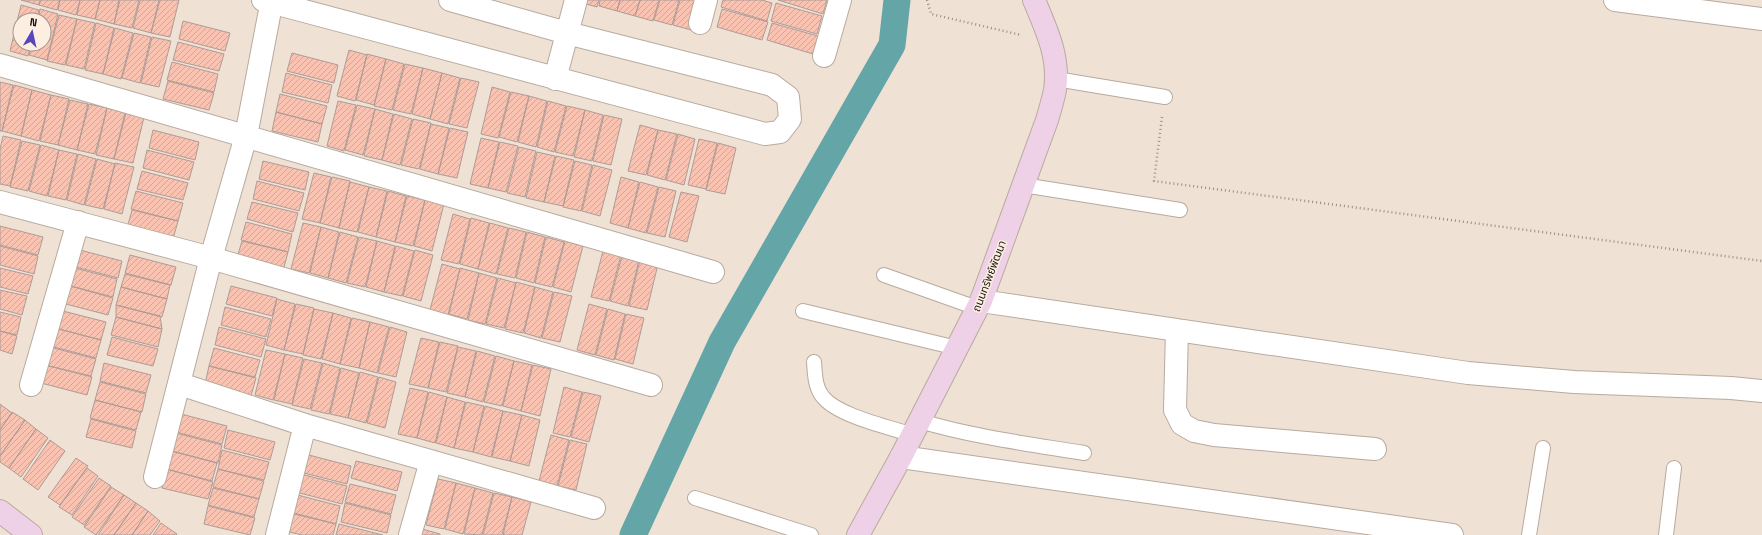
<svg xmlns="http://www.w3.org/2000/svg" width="1762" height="535" font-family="'Space Grotesk','Noto Sans Thai',sans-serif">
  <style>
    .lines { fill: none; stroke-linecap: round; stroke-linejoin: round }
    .canal { stroke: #64a6a7; stroke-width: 27 }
    .building { fill: url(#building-hatch); stroke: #ae9c96 }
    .lane-casing { stroke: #b8aa9e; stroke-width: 16 }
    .street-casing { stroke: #b8aa9e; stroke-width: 24 }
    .secondary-casing { stroke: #b8aa9e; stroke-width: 24 }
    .path { stroke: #9a8f86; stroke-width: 2.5; stroke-dasharray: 1 3; stroke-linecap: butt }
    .lane { stroke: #fff; stroke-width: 14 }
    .street { stroke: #fff; stroke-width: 22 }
    .secondary { stroke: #eed1e6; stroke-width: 22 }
    .labels { text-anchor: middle; stroke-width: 3; stroke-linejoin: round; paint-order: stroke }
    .street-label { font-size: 11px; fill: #1b1612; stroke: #fdeee2 }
  </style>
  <defs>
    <pattern id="building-hatch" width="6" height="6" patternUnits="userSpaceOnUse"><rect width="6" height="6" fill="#f9c2b1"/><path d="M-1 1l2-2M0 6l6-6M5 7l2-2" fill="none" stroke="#d5a697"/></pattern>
  </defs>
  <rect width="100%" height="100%" fill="#f0e1d5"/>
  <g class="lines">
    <path class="canal" d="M633,535L722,342L892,45L897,0"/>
  </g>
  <path class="building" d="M21,0H40L39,5Z
    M41,0H60L57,10L39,5Z
    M60,0H80L76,15L58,10Z
    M80,0H100L95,19L77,15Z
    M100,0H119L114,24L95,19Z
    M120,0H139L132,28L114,24Z
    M140,0H159L151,33L133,28Z
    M160,0H179L170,37L151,33Z
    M580,0H599L597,7L579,2Z
    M600,0H620L617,11L599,6Z
    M620,0H640L635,16L617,11Z
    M640,0H659L653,21L635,16Z
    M660,0H679L672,25L654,20Z
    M680,0H699L691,30L673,25Z
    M723,0H762L772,3L767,21L721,7Z
    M778,0H827L823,14Z
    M776,3L822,16L817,34L771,21Z
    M21,5L39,10L37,20H20V44H31L28,56L10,51Z
    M40,9L58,14L47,60L29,55L32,44H44V20H38Z
    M722,9L768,22L762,40L717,27Z
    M59,15L77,19L65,65L47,61Z
    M77,19L95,23L84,69L66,65Z
    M183,21L230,33L225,51L179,39Z
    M96,23L114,28L103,74L85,70Z
    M772,23L818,36L813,54L767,40Z
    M115,28L133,33L121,79L103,74Z
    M134,33L151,37L140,83L122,78Z
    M152,37L171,41L159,87L141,83Z
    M178,42L224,54L219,71L173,60Z
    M349,50L367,55L355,101L337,96Z
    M292,53L338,65L334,83L287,71Z
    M367,54L386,59L374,105L356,100Z
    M386,59L404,64L392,110L374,106Z
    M172,62L218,74L214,92L167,80Z
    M405,64L423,68L411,114L393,110Z
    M423,68L442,73L430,119L412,114Z
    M286,73L332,85L328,103L282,92Z
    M442,73L460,78L448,124L430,119Z
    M461,78L479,82L467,128L449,124Z
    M168,81L214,93L209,110L163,99Z
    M0,82L13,85L2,131H0Z
    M14,85L32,90L21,136L2,131Z
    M492,87L510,92L498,138L481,134Z
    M32,90L51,95L39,141L21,136Z
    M511,92L529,96L517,142L499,137Z
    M280,94L327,106L322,124L276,112Z
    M51,95L69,99L58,145L40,141Z
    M529,96L547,101L536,147L518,142Z
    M70,100L88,104L77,150L58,145Z
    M338,101L356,105L344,151L327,146Z
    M548,101L566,106L554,152L537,147Z
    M89,104L107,108L95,154L77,150Z
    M357,105L375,109L363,155L345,150Z
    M567,106L585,110L573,156L555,152Z
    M107,108L125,113L114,159L96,155Z
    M375,109L393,114L382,160L364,156Z
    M585,110L603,115L592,161L574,157Z
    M276,112L322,124L318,142L272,131Z
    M126,113L144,117L133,163L114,159Z
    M394,114L412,119L400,165L382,160Z
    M604,115L622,119L611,165L593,161Z
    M413,119L431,123L419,169L401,165Z
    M431,124L449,128L438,174L420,169Z
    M640,125L658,130L646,175L628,171Z
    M450,128L468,132L457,178L438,174Z
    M153,130L199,142L195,160L149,148Z
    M658,130L677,134L665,180L647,175Z
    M678,134L695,139L684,185L666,180Z
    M3,136L21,140L10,186L0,184V149Z
    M481,138L499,142L488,188L470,184Z
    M699,139L717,143L706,189L688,185Z
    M22,141L40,145L28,191L10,187Z
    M500,142L518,146L506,192L488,188Z
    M718,143L736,148L725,194L706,190Z
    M41,145L59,150L47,196L29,191Z
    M519,147L536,151L525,197L507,193Z
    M59,150L77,154L66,200L48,196Z
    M147,150L194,162L189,180L143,168Z
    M537,152L555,156L544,202L526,198Z
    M78,154L96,159L84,205L67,200Z
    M556,156L574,160L563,206L544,202Z
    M97,159L115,164L103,209L85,205Z
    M263,161L309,172L305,190L259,179Z
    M575,161L592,165L581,211L563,207Z
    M115,163L134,167L122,214L104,209Z
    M593,165L612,170L600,216L582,211Z
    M142,171L188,183L183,200L137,189Z
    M314,173L331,177L320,223L302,219Z
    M332,177L350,181L339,228L320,223Z
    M621,177L639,182L628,228L610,223Z
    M257,181L304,193L299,211L253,199Z
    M350,182L369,187L357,232L339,228Z
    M640,182L658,187L646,233L628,228Z
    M369,187L387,191L376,237L358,232Z
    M659,187L676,191L665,237L647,233Z
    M136,191L183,203L178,221L131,209Z
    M388,191L406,196L395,242L376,237Z
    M681,192L699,196L687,242L669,237Z
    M407,196L425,200L413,246L395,242Z
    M425,200L444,204L432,251L414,246Z
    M252,202L298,213L293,232L247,219Z
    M132,210L178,221L173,239L127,228Z
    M453,214L470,219L459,264L441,260Z
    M471,218L489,223L478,269L460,264Z
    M246,222L292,234L288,252L241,240Z
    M303,223L321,227L309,273L291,269Z
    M490,223L508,228L496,274L478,269Z
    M0,226L43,237L38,255L0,245Z
    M321,227L339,232L328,278L310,273Z
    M509,228L526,232L515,278L497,274Z
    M340,232L358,237L346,283L328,278Z
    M527,232L545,237L534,283L516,278Z
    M359,237L377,241L365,287L347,283Z
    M546,237L564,242L552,287L535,283Z
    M242,241L288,252L283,271L237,258Z
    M377,241L395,246L384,292L366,287Z
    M565,241L583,246L571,292L553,287Z
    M0,246L38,256L34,274L0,265Z
    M396,246L414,251L402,296L384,292Z
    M76,249L122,261L118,278L72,266Z
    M415,250L433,255L421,301L403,296Z
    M603,251L621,255L609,301L591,297Z
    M130,255L176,267L171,285L125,273Z
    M622,256L639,260L628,306L610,301Z
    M640,260L658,264L647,310L629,306Z
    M442,264L460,269L448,315L430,310Z
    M71,267L117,279L113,297L67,285Z
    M0,268L33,276L28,294L0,287Z
    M460,268L479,273L467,319L449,314Z
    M479,273L497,278L485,324L468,320Z
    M125,274L170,285L167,299L121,287Z
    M498,278L516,283L504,328L486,324Z
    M516,282L535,287L523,333L505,329Z
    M67,285L113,298L108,315L62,303Z
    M231,286L277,298L272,316L226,304Z
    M121,287L167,299L162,317L116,305Z
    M535,287L553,292L541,338L524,333Z
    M0,290L27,296L22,315L0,309Z
    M554,292L572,296L560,342L542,338Z
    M277,299L295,304L284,350L266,345Z
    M296,304L314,308L303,354L284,350Z
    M589,304L607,309L595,355L577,350Z
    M116,305L160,316L162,329L116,317Z
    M225,307L271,319L266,337L221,325Z
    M314,309L333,313L321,359L303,355Z
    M608,309L625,314L614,360L596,355Z
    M59,310L106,322L101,340L55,328Z
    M0,312L21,317L17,335L0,331Z
    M333,313L351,318L340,364L322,359Z
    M626,314L644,318L633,364L615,359Z
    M116,317L162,329L158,347L111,335Z
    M352,318L370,322L359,368L340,364Z
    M370,322L389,327L377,373L359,368Z
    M219,327L266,339L261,357L215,345Z
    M390,327L407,332L396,377L378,373Z
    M55,328L101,340L96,358L50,346Z
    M0,331L17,336L12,354L0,350Z
    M112,337L158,349L153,366L107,355Z
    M421,338L439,342L428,388L409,384Z
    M440,342L458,346L446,392L428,388Z
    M50,347L96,359L91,376L45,365Z
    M458,347L476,351L465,397L447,393Z
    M214,348L260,360L255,377L209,366Z
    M266,350L285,354L273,400L255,395Z
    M477,351L495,356L483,402L465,397Z
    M285,354L303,358L292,404L274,400Z
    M496,356L514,361L502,406L484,402Z
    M304,359L322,363L310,409L292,405Z
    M514,361L532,365L521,411L503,406Z
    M104,363L151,375L146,393L100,381Z
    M323,363L340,368L329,414L311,410Z
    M45,365L92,377L87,395L41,383Z
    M533,365L551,369L540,416L521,411Z
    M209,366L256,378L251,396L205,384Z
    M341,368L359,373L348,418L330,414Z
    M360,372L378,377L366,423L348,418Z
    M379,377L396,382L385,428L367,423Z
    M100,382L146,394L142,412L95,400Z
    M564,387L582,392L570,437L553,433Z
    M410,388L428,392L417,438L398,434Z
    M429,392L447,397L435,443L417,438Z
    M583,392L601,396L589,442L571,437Z
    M447,397L465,402L454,448L436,443Z
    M95,400L141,412L136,430L90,418Z
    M466,402L484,406L473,452L454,448Z
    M0,404L12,413L0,430Z
    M485,406L503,411L491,457L473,452Z
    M503,411L522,415L510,461L492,457Z
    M12,412L25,420L0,456V430Z
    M181,414L227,426L222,444L176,432Z
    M522,415L540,420L529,466L510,461Z
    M91,419L136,431L132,448L86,437Z
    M25,420L36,429L9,468L0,462V456Z
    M36,429L48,438L21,477L9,468Z
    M228,430L275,442L270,460L224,448Z
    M176,433L222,445L218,463L172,451Z
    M551,435L569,440L557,486L539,481Z
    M50,440L65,451L38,490L23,479Z
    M570,440L587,444L576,490L558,486Z
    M222,450L269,462L264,480L218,469Z
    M171,451L217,463L212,481L166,469Z
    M305,454L351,466L347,484L300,472Z
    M76,458L88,466L60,505L48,497Z
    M356,461L402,472L397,491L351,478Z
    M87,468L98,476L72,515L59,507Z
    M167,469L213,482L208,499L162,488Z
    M218,469L264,481L259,499L213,487Z
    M301,474L347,486L342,504L296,492Z
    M99,478L111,486L84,525L72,517Z
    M438,479L456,483L444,529L426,525Z
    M456,483L475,488L463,534L445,529Z
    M350,484L396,495L391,514L345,502Z
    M111,487L124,495L96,535L84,527Z
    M213,488L259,499L254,517L208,505Z
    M475,488L493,493L482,535L464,534Z
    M494,493L512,497L502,535H483Z
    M294,494L340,506L336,524L290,512Z
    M124,495L136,503L114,535H98Z
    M512,497L531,502L522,535H503Z
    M136,503L148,511L132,535H114Z
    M345,503L391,515L387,533L341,522Z
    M208,506L255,518L250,535L204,524Z
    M148,511L160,521L150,535H132Z
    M290,513L336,524L333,535H302L285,531Z
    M161,523L177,534L176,535H153Z
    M339,524L383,535H336Z
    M422,529L440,534V535H421Z"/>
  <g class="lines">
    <defs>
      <path id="lane" d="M1056,79L1165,97
        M1023,185L1180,210
        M884,275L977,308
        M803,311L957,348
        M814,362C815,374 815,388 823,397C838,416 889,427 913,435
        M920,421C974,437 1029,444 1084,453
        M695,498L811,535
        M1529,535L1543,448
        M1666,535L1674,468"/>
      <path id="street" d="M263,0L765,134L780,132L790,119L788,97L772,85L567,33L450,0
        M1615,0L1762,19
        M700,23L706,0
        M824,56L840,0
        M0,65L713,272
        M555,79L576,0
        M0,202L211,258L651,385
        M981,301L1468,373L1574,382L1731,388L1762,391
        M1177,330L1175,410L1182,424L1194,431L1214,435L1375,449
        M180,384L305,425L594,508
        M31,385L78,222
        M901,457L1452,535
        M155,477L211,258L246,136L272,0
        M277,535L305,425
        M410,535L431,461"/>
      <path id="secondary" d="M0,511L31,535
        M858,535L901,457L981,301L1047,120C1050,110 1053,100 1055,90C1060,57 1046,29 1034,0"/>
    </defs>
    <use href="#lane" class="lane-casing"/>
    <use href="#street" class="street-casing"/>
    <use href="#secondary" class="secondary-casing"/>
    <path class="path" d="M927,0L931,14L1021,35
      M1162,117L1154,181L1762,261"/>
    <use href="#lane" class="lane"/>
    <use href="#street" class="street"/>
    <use href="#secondary" class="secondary"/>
  </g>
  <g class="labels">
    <g class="street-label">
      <text transform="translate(989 276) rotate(-69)" y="4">ถนนทรัพย์พัฒนา</text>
    </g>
  </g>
  <g transform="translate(32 32) rotate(9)"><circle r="19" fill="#fdeee2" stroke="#a3988f"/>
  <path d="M0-3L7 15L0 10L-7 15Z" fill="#5846be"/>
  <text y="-6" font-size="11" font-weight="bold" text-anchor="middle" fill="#1b1612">N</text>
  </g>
</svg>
